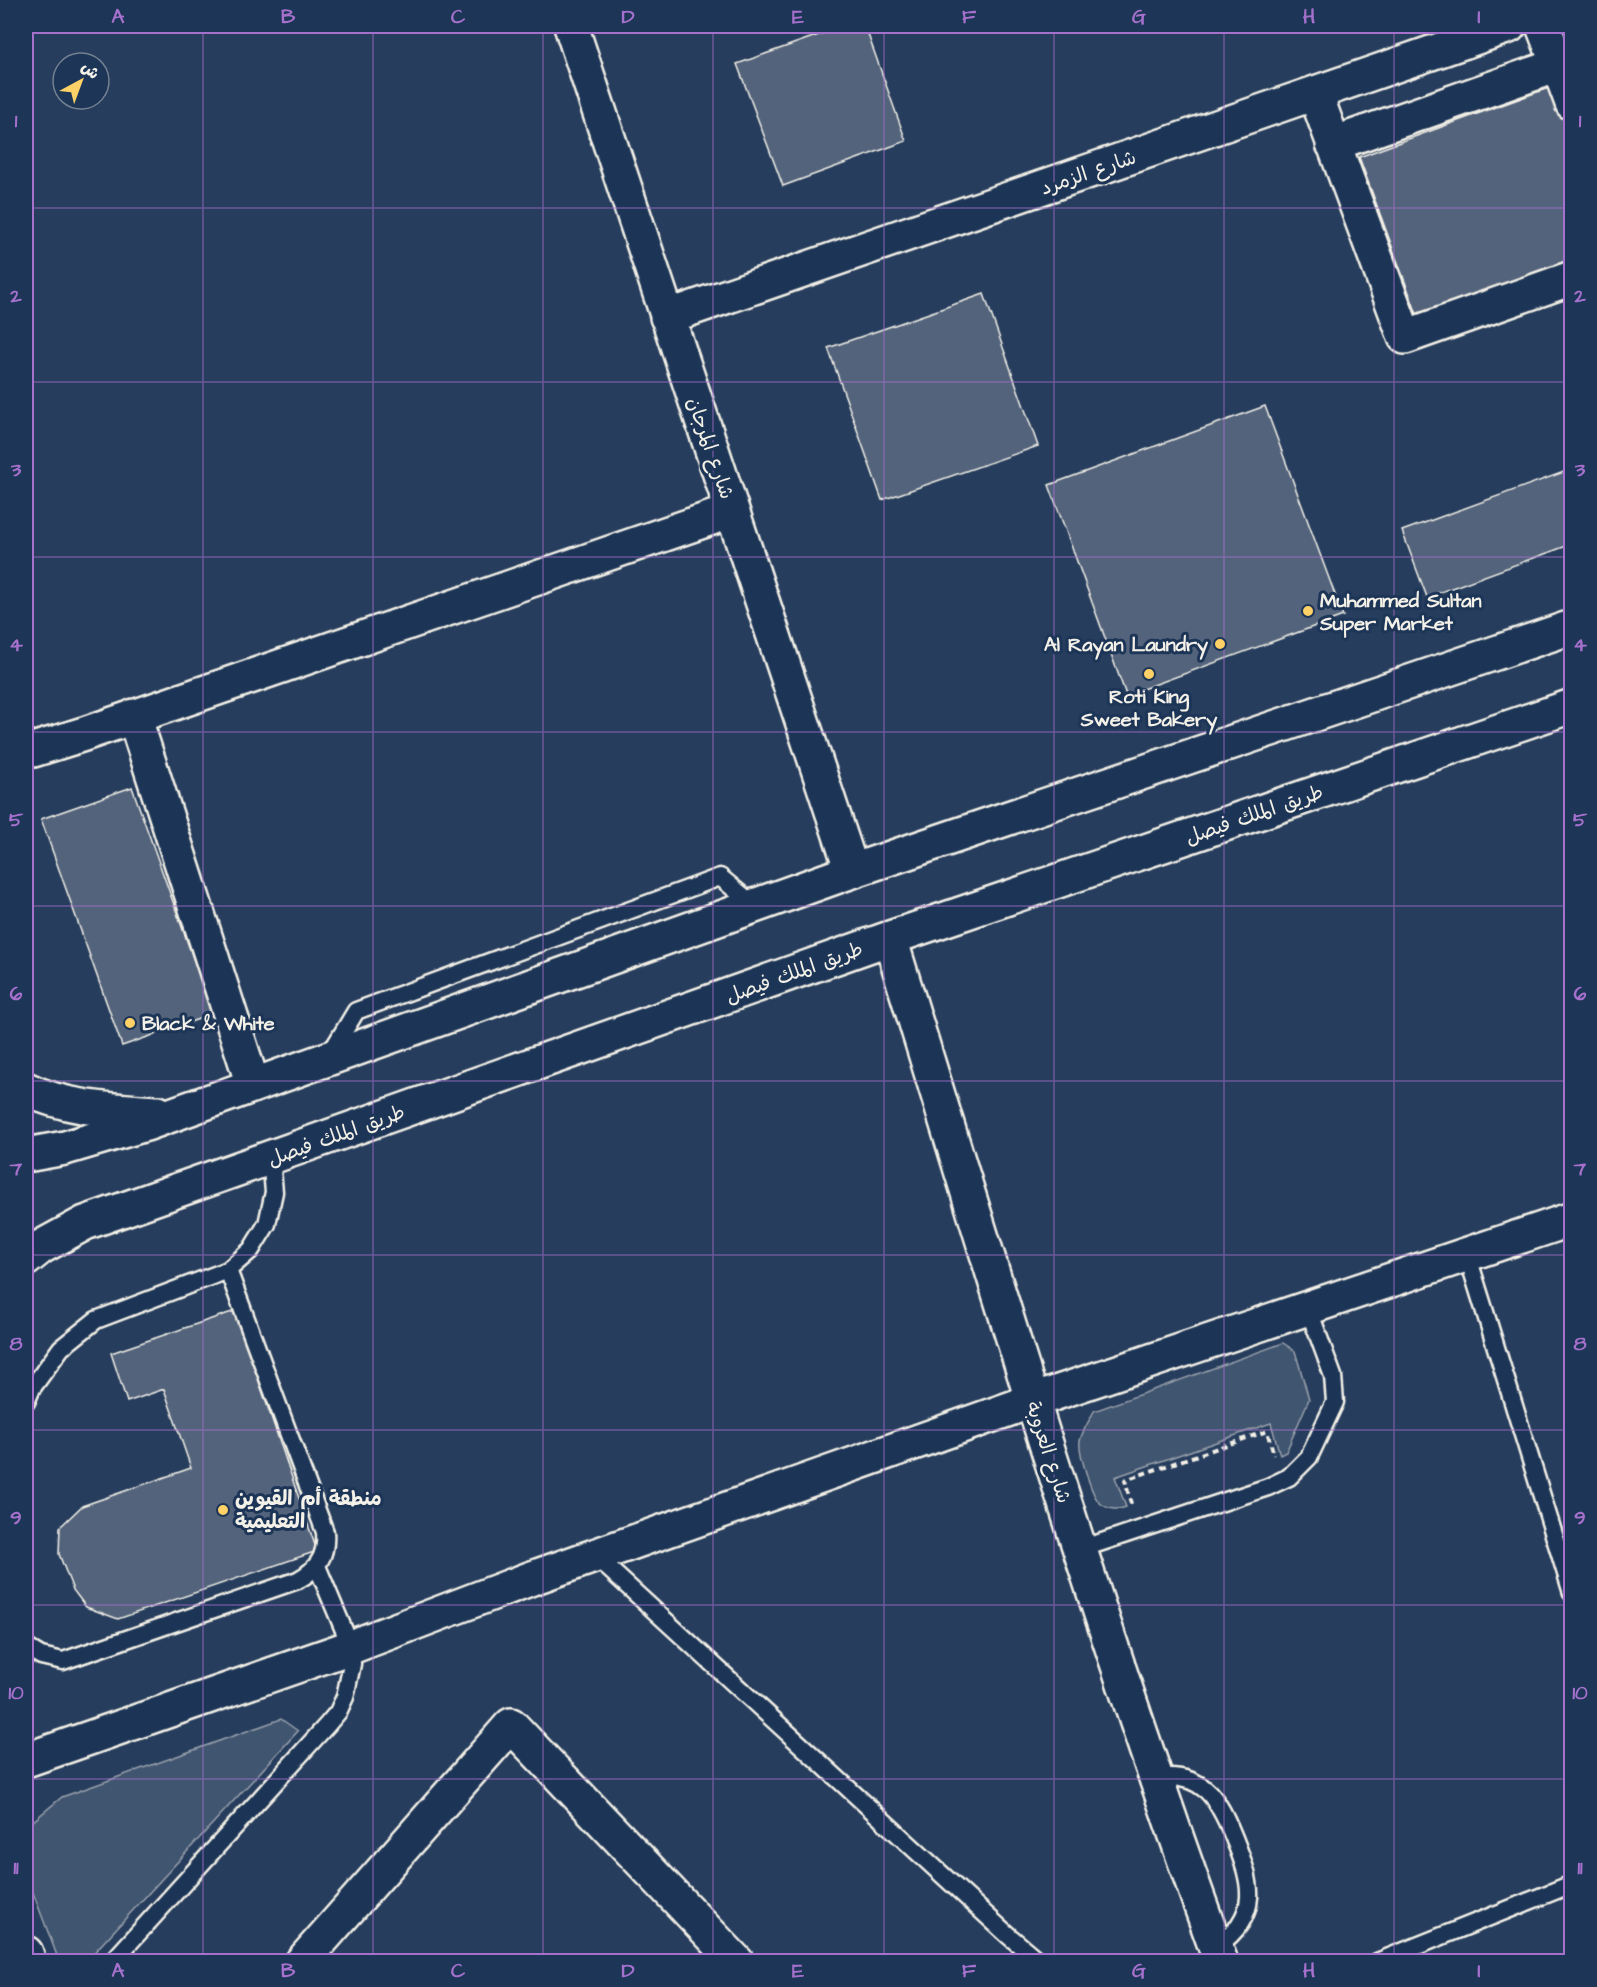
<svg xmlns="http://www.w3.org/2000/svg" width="1597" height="1987" font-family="'Architects Daughter','Playpen Sans Arabic',sans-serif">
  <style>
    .green { fill: #40546f; stroke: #9aa2ac; stroke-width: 1.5 }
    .building { fill: #52647b; stroke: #f4f1e8; stroke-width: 1.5 }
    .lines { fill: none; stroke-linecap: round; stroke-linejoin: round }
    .lane-casing { stroke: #f4f1e8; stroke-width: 21 }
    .street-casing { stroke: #f4f1e8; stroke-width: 38 }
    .secondary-casing { stroke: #f4f1e8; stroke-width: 38 }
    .path { stroke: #f4f1e8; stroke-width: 4; stroke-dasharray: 6 4.5; stroke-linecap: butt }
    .lane { stroke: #1d3557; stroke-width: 16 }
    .street { stroke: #1d3557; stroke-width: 33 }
    .secondary { stroke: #1d3557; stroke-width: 33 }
    .grid { fill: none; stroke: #a571cd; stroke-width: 1.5; stroke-opacity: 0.55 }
    .poi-dot { fill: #ffd166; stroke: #1d3557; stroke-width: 2 }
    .labels { text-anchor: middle; stroke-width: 6; stroke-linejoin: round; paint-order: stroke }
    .street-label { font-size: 20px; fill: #f4f1e8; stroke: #1d3557 }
    .poi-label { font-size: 20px; font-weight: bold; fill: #f4f1e8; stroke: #1d3557; text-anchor: start }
    .neatline { fill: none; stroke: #a571cd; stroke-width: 2 }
    .grid-label { font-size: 20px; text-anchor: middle; font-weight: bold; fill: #a571cd }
  </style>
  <rect width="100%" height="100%" fill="#263d5d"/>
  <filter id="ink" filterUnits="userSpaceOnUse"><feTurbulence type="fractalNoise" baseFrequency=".0167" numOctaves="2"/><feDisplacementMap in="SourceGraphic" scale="12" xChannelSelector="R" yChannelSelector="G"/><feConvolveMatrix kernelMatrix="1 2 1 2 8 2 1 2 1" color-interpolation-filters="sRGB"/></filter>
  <g filter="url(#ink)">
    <path class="green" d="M1283,1343L1295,1351L1309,1399L1286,1452L1280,1455L1271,1423L1115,1477L1126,1507C1117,1511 1107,1509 1100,1503C1092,1497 1078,1451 1080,1441C1082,1431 1090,1420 1094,1411Z
      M281,1719L298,1731L89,1958L59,1961L26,1874V1844L31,1823L62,1797Z"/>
    <path class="building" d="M844,26H865L906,141L783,186L737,64Z
      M1554,86L1572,132V261L1418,317L1359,157Z
      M984,294L1038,446L882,500L828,348Z
      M1265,406L1343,616L1126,695L1049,485Z
      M1572,469V544L1427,597L1402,531Z
      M132,787L213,1014L122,1046L41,819Z
      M235,1311L317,1551L118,1619L86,1607L73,1590L59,1554L60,1527L82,1506L191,1468L164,1389L127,1402L111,1353Z"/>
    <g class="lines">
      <defs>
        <path id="lane" d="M330,1054L356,1011L720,877L755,906
          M1467,1254L1572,1593
          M26,1402L32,1388L61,1348L96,1320L228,1270L251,1250L267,1224L274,1192L271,1158
          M1081,1549L1268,1487L1289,1477L1309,1457L1335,1402L1333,1376L1308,1308
          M595,1556L1009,1936L1040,1962
          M26,1647L41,1656L63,1661L298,1580C318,1569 327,1555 325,1532L228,1270
          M1155,1778C1203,1771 1218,1798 1234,1838C1252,1883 1262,1915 1216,1947
          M112,1962L327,1725L338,1712L345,1697L352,1664L351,1647L317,1566
          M1377,1962L1572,1884"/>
        <path id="street" d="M571,26L852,871
          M1558,65L1572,103
          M1315,93L1405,337L1572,278
          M1333,144L1558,65L1543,26
          M667,317L1509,26
          M134,716L253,1085
          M26,750H33L84,734L732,511
          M26,1760L351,1647L532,1578L1032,1401L1572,1219
          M302,1962L511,1725L737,1962"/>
        <path id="secondary" d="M890,938C995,1281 1098,1625 1221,1962
          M26,1089C67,1109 113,1110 158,1113
          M26,1155L65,1148L146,1124L852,871L1572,627
          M26,1259L41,1247L85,1223L890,938L1572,706
          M26,1953L29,1962"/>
      </defs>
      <use href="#lane" class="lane-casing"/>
      <use href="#street" class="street-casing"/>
      <use href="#secondary" class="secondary-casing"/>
      <path class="path" d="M1131,1504L1125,1480L1267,1431L1274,1455"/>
      <use href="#lane" class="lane"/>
      <use href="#street" class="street"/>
      <use href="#secondary" class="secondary"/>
    </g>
  </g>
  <path class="grid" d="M203,26V1962M373,26V1962M543,26V1962M713,26V1962M884,26V1962M1054,26V1962M1224,26V1962M1394,26V1962M26,208H1572M26,382H1572M26,557H1572M26,732H1572M26,906H1572M26,1081H1572M26,1255H1572M26,1430H1572M26,1605H1572M26,1779H1572"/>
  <g class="poi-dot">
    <circle cx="1308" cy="611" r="6"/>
    <circle cx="1220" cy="644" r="6"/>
    <circle cx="1149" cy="674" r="6"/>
    <circle cx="130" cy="1023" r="6"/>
    <circle cx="223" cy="1510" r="6"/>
  </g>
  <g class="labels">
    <g class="street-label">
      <text transform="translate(1088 172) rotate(-19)" y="7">شارع الزمرد</text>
      <text transform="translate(711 448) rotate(71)" y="7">شارع المرجان</text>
      <text transform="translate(1254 814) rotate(-19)" y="7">طريق الملك فيصل</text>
      <text transform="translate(794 972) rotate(-20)" y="7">طريق الملك فيصل</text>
      <text transform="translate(336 1135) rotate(-20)" y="7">طريق الملك فيصل</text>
      <text transform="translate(1049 1452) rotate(72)" y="7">شارع العروبة</text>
    </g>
    <g class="poi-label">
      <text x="1320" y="607">Muhammed Sultan<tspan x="1320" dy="23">Super Market</tspan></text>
      <text x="1208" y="651" text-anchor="end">Al Rayan Laundry</text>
      <text x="1149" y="703" text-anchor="middle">Roti King<tspan x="1149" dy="23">Sweet Bakery</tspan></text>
      <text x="142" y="1030">Black &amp; White</text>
      <text x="235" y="1505">منطقة أم القيوين<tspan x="235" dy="23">التعليمية</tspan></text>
    </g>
  </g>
  <rect width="1597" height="1987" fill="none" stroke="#1d3557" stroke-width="66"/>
  <g transform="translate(81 81) rotate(41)"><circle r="28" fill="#1d3557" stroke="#738091" stroke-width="1.5"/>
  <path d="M0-4.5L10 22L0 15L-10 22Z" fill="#ffd166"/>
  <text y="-9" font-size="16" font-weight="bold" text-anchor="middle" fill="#f4f1e8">ش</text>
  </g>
  <rect x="33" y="33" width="1531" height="1921" class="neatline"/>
  <g class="grid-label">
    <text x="118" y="23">A</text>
    <text x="288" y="23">B</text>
    <text x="458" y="23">C</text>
    <text x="628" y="23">D</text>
    <text x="798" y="23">E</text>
    <text x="969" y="23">F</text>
    <text x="1139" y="23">G</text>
    <text x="1309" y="23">H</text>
    <text x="1479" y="23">I</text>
    <text x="16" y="127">1</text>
    <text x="1580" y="127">1</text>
    <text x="16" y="302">2</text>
    <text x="1580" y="302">2</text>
    <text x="16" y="476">3</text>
    <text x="1580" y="476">3</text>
    <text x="16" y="651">4</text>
    <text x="1580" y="651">4</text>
    <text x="16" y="826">5</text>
    <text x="1580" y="826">5</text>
    <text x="16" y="1000">6</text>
    <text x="1580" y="1000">6</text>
    <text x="16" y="1175">7</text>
    <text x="1580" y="1175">7</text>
    <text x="16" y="1350">8</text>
    <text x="1580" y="1350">8</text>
    <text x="16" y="1524">9</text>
    <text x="1580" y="1524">9</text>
    <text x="16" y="1699">10</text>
    <text x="1580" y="1699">10</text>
    <text x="16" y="1874">11</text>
    <text x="1580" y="1874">11</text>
    <text x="118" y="1977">A</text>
    <text x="288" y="1977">B</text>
    <text x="458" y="1977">C</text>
    <text x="628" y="1977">D</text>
    <text x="798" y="1977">E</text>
    <text x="969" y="1977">F</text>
    <text x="1139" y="1977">G</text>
    <text x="1309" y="1977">H</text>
    <text x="1479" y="1977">I</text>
  </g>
</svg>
